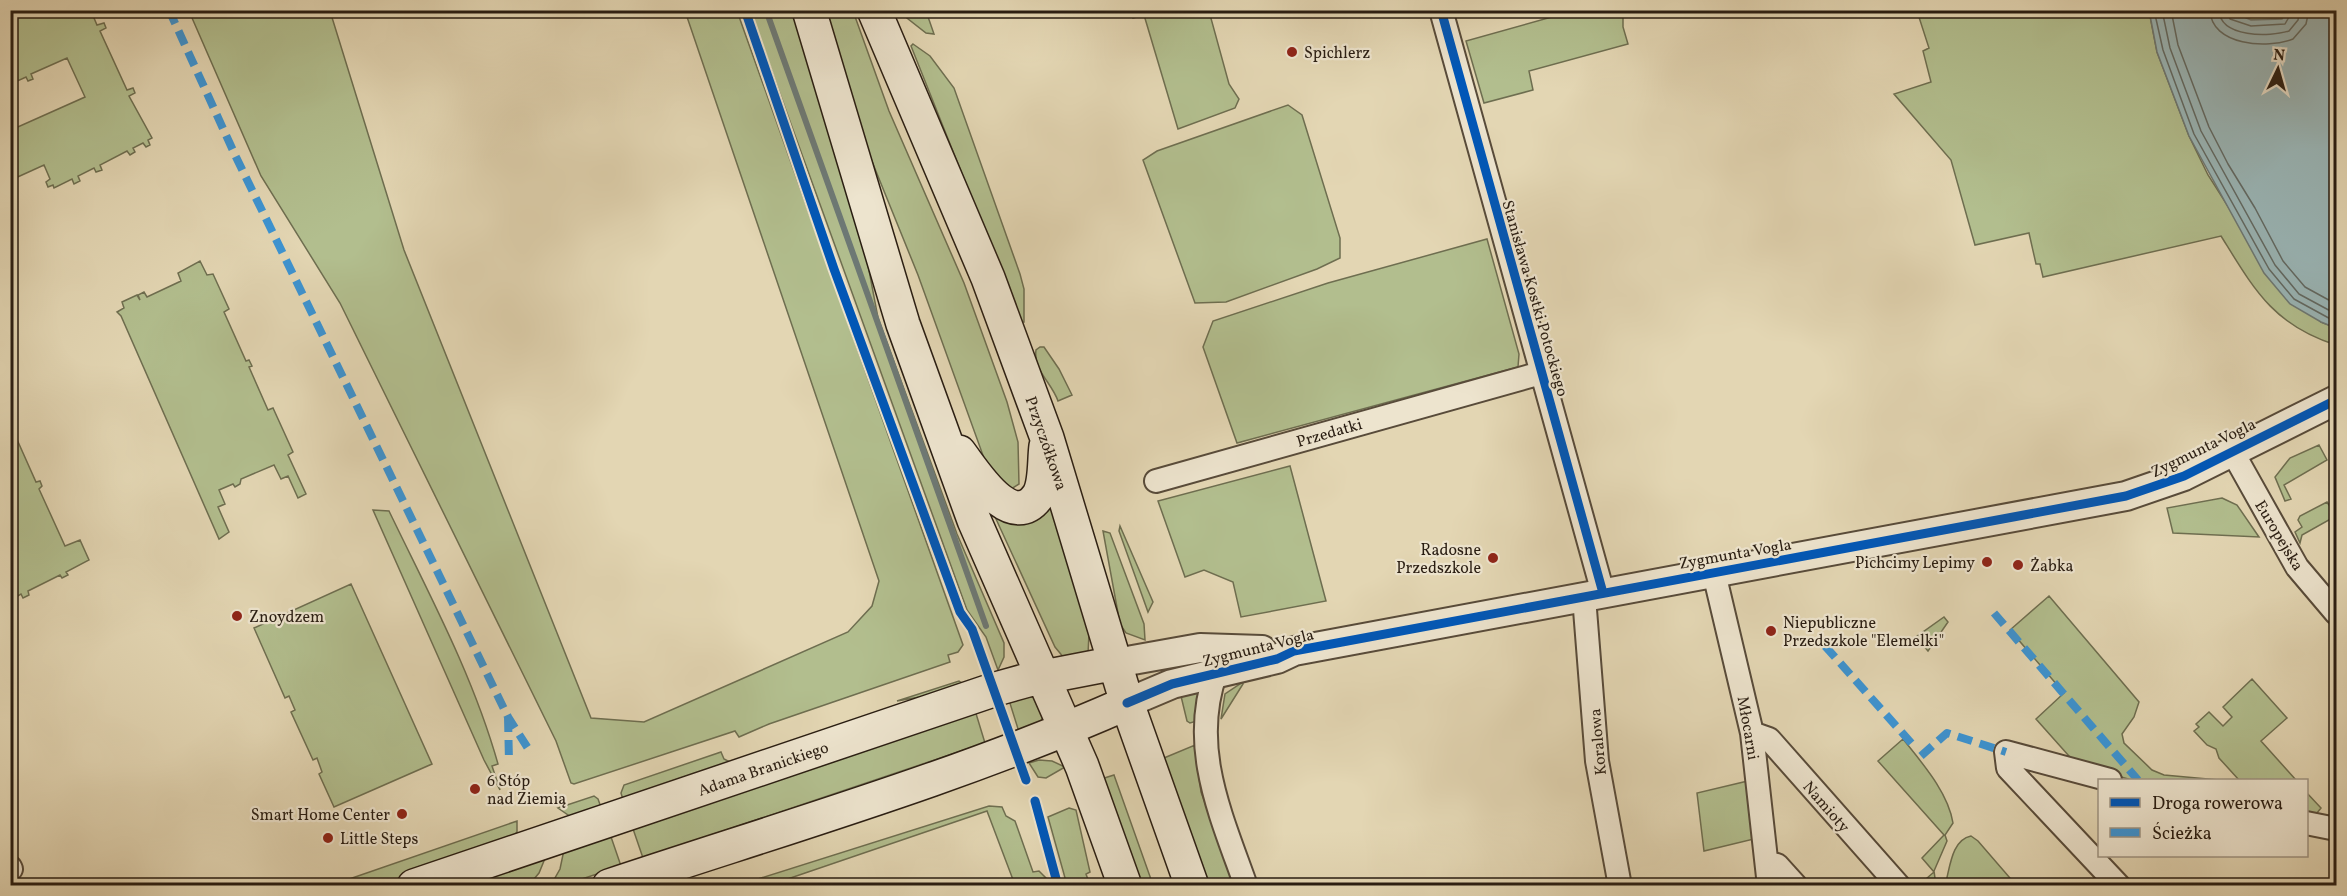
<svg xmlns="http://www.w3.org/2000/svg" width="2347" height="896" font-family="Vollkorn,serif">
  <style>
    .green { fill: #b2be8e; stroke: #6e6e50; stroke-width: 1.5 }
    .water { fill: #9ab6b7; stroke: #6d7975; stroke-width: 1.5 }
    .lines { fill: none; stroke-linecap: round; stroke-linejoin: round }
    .shore { stroke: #626a64; stroke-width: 1.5 }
    .stream { stroke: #6d7975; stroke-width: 6 }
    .minor-casing { stroke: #584b3a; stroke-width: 26 }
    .tertiary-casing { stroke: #584b3a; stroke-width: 32 }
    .secondary-casing { stroke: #291d12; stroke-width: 36 }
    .minor { stroke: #ede4ce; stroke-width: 22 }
    .tertiary { stroke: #ede4ce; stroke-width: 28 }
    .secondary { stroke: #ede4ce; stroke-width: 33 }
    .quiet { stroke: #3c94d3; stroke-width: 8; stroke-dasharray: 15 8; stroke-linecap: butt }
    .cycleway-casing { stroke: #ede4ce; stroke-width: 13 }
    .cycleway { stroke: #0057b8; stroke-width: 9 }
    .poi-dot { fill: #8f2418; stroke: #ede4ce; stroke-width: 2 }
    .labels { text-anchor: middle; stroke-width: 4.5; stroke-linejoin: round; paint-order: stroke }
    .poi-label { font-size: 16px; fill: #291d12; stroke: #ede4ce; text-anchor: start }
    .street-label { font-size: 16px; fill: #291d12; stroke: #ede4ce }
  </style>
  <rect width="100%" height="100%" fill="#e3d6b3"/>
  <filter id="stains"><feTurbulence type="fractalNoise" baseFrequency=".00333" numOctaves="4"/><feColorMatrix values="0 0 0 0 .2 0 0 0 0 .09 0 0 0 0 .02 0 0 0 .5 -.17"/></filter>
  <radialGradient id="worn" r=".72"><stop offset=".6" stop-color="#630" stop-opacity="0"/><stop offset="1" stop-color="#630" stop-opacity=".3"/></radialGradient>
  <path class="green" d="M11,10L91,11L97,25L104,23L106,28L100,31L127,90L133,88L135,93L129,96L152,138L148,140L150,145L146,147L143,143L133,148L135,152L130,155L127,151L100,165L102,170L96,172L94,168L78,176L80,181L74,184L72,179L54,188L53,185L48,187L46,182L50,179L44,165L11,180V130L85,97L67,58L31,74L33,79L28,81L26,77L15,82L17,86L12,88Z
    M1623,10V27L1628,44L1529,71L1533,90L1484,103L1466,41L1573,11Z
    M189,11H330L404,250L591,718L644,722L848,632L872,606L879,581L685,11H737L963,645L958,652L948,655L950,662L769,724L739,737L735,731L574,784L571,783L556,741L340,303L261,176Z
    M750,11H794L861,228L878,318L957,534L1004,643V657L998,670L986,637L967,610Z
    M823,11H853L889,111L964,283L1007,402L1018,442L1019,484L1008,491L985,461L918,275L852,112Z
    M898,11H926L934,34L926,33Z
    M1131,11H1193L1194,14L1209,11L1229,84L1239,99L1235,108L1178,129L1144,15L1133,18Z
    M1917,11H2149L2157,52L2189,136L2208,175L2236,219L2321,322L2336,328V345C2273,325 2254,289 2221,236L2043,277L2040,264H2036L2029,233L1975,245L1951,160L1894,94L1931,82L1923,51L1929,48Z
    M2230,11H2288L2283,19L2251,20Z
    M913,44L930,56L954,88L1020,274L1024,289V322H1021L911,46Z
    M1288,105L1302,115L1340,238V258L1317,269L1226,302L1195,303L1143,160L1157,151Z
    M1487,239L1519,354L1518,367L1237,443L1203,347L1213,321L1328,283Z
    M200,261L207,275L213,274L229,309L224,312L246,361L249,360L252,366L249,367L268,410L273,408L293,452L288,455L306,494L298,498L288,476L281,479L274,465L241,479L240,484L235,487L233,484L219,490L225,504L218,507L229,532L219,539L121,316L117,312L124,308L122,302L137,295L140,300L138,295L144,292L147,297L181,281L178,273Z
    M1040,347H1044L1059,369L1072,395L1058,401C1052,383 1033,370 1036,350Z
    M11,426L36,482L40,481L42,486L39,489L65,546L80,540L89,560L66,572L68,575L62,578L60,575L28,591L29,595L23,598L21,594L11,600Z
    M2319,445L2327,460L2284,485L2291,499L2285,501L2275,477L2290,458Z
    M1290,466L1326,601L1241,617L1233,582L1204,570L1185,577L1158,501Z
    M1049,498L1089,633L1088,654L1064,658L1055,647L996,519Z
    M2222,498L2237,505L2259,537L2173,533L2167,508Z
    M2327,502L2336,516L2302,535L2300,543L2295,532L2302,527L2298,520L2300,516Z
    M373,510L389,511C429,594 473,675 498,764L492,766L500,790L484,760Z
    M1120,526L1153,602L1148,612L1119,531Z
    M1103,531L1110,533L1144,624L1145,640L1126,633L1120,624Z
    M351,584L432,764L334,807L319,774L322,772L317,758L313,760L291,712L295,710L289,696L285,698L254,628Z
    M2049,596L2139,702L2134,717L2122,734L2124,743L2152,770L2164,775L2219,780H2132L2077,765L2036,719L2064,693L2010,630Z
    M1944,617L1948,622L1928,651L1916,637Z
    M2252,679L2287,718L2261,741L2296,780H2239L2219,758L2216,749L2207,745L2194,731L2199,727L2196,724L2209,712L2223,726L2232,717L2223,707Z
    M959,681L965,685L954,691L897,701Z
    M1243,682V684L1221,719L1225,694Z
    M1200,685L1197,721L1190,723L1187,721L1180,692Z
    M1023,696L1034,697L1044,715L1040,723L1019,732L1008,697Z
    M974,707L985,743L643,858L631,823Z
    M1903,739C1922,763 1948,792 1953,823L1945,835L1947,841L1934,871L1936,885H1919L1934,872L1922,858L1944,835L1878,761Z
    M1195,745L1201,792L1235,885H1209L1164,758Z
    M721,752L724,759L734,764L624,803L621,793L624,785Z
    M1039,760L1052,761L1065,767L1046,778L1038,777L1029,763Z
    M1114,775L1153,885H1136L1098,780Z
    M1752,780L1758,838L1704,851L1697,793Z
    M2306,792L2321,808L2312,819L2307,818Z
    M594,796L598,799L602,810L571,817L558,808Z
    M989,806L1002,807L1006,816L1015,821L1033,872L1039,871L1048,880L1015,885L987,811L770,885H739Z
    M1069,808L1076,810L1090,872L1086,874L1090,885H1067L1048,817Z
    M517,821V832L509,841L379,885L329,886Z
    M609,831L621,866L564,885H551L560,869L565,845Z
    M1971,836L1978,841L2016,885H1945C1950,869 1951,840 1971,836Z
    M546,856L539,873L529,885L446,886Z"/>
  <path class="water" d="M2149,10L2230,11L2251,20L2282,19L2288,11H2336V328L2321,322L2290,304L2264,273L2189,136L2157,52Z"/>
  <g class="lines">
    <path class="shore" d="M2154,10L2163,50L2194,134L2269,269L2294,299L2336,322
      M2162,10L2170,48L2201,131L2275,265L2299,294L2336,314
      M2171,10L2178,45L2209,127L2228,164L2255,208L2283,261L2305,287L2336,304
      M2210,10C2211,46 2268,49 2293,39L2306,24L2309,10
      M2219,10C2220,38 2270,37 2289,31L2298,20L2300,10
      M2226,10L2230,19L2251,26L2285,24L2293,10"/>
    <path class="stream" d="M766,10L986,626"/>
    <defs>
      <path id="minor" d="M1441,10L1603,593
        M2232,451L2297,567L2336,613
        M1156,481L1541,373
        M1714,573L1752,733L1769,886
        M1584,597L1597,761L1620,886
        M1216,672C1189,747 1221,815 1246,886
        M1752,733L1769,739L1899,886
        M2110,780L2006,752L2008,768L2119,886
        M2306,823L2336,829
        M1767,863L1777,865L1796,886
        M10,867L11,869"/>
      <path id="tertiary" d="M1116,663L1200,648L1262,650
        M1127,703L1172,684L1277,659L1294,651L2126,496L2184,476L2336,400"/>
      <path id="secondary" d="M809,10L903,324L974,520L1082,766L1125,886
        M874,10L988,278L1047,438L1127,703L1192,886
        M959,452C973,470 1011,534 1038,496C1046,484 1044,460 1046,446
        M414,886L996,689L1028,680L1116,663
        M609,886C783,828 960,777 1127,703"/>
    </defs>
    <use href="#minor" class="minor-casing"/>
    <use href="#tertiary" class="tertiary-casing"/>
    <use href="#secondary" class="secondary-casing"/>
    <use href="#minor" class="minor"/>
    <use href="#tertiary" class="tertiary"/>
    <use href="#secondary" class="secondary"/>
    <path class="quiet" d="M169,10L236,157L508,717L531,753
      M1994,613L2138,780
      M1825,646L1913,745
      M508,717L509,762
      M1921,756L1947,733L2006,752"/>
    <defs>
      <path id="cycleway" d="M745,10L834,269L960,612L972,629L1026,780
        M1441,10L1603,593
        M1127,703L1172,684L1277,659L1294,651L2126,496L2184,476L2336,400
        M1035,801L1058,886"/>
    </defs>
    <use href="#cycleway" class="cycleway-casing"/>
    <use href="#cycleway" class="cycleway"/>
  </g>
  <g class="poi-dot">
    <circle cx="1292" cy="52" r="6"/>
    <circle cx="1493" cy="558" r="6"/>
    <circle cx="1987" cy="562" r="6"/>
    <circle cx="2018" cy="565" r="6"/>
    <circle cx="237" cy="616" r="6"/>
    <circle cx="1771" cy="631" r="6"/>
    <circle cx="475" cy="789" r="6"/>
    <circle cx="402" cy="814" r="6"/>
    <circle cx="328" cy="838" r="6"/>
  </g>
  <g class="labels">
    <g class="poi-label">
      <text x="1304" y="58">Spichlerz</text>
      <text x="1481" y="555" text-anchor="end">Radosne<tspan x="1481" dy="18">Przedszkole</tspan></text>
      <text x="1975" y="568" text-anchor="end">Pichcimy Lepimy</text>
      <text x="2030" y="571">Żabka</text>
      <text x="249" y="622">Znoydzem</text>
      <text x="1783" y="628">Niepubliczne<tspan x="1783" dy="18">Przedszkole "Elemelki"</tspan></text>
      <text x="487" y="786">6 Stóp<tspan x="487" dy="18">nad Ziemią</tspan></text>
      <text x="390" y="820" text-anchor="end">Smart Home Center</text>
      <text x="340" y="844">Little Steps</text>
    </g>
    <g class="street-label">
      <text transform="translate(1536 298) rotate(74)" y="6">Stanisława Kostki Potockiego</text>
      <text transform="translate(1329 432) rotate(-16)" y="6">Przedatki</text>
      <text transform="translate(1047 443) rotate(71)" y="6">Przyczółkowa</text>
      <text transform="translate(2203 447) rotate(-26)" y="6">Zygmunta Vogla</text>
      <text transform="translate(2280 535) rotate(59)" y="6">Europejska</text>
      <text transform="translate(1735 553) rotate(-10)" y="6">Zygmunta Vogla</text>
      <text transform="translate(1258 647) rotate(-14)" y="6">Zygmunta Vogla</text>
      <text transform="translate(1749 728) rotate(80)" y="6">Młocarni</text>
      <text transform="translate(1597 742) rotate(-95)" y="6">Koralowa</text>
      <text transform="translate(763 768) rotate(-19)" y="6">Adama Branickiego</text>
      <text transform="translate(1827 806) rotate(49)" y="6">Namioty</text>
    </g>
  </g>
  <rect width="2347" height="896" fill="none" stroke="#e3d6b3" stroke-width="36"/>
  <rect x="12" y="12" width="2323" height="872" fill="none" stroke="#291d12" stroke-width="3"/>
  <rect x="18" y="18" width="2311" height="860" fill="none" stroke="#291d12" stroke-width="1.5"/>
  <rect x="2098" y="779" width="210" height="78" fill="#ede4ce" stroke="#9f9483" stroke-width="1.5"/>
  <rect x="2110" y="798" width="30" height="9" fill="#0057b8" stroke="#9f9483" stroke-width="1.5"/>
  <text x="2152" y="809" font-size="18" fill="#291d12">Droga rowerowa</text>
  <rect x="2110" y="828" width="30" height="9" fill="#3c94d3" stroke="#9f9483" stroke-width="1.5"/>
  <text x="2152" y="839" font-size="18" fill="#291d12">Ścieżka</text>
  <g transform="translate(2278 69) rotate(5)" stroke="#ede4ce" stroke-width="4.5" paint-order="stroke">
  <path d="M0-4.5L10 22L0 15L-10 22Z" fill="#291d12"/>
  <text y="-9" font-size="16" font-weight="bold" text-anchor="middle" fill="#291d12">N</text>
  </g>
  <rect width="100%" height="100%" filter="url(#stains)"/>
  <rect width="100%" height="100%" fill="url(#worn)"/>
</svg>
